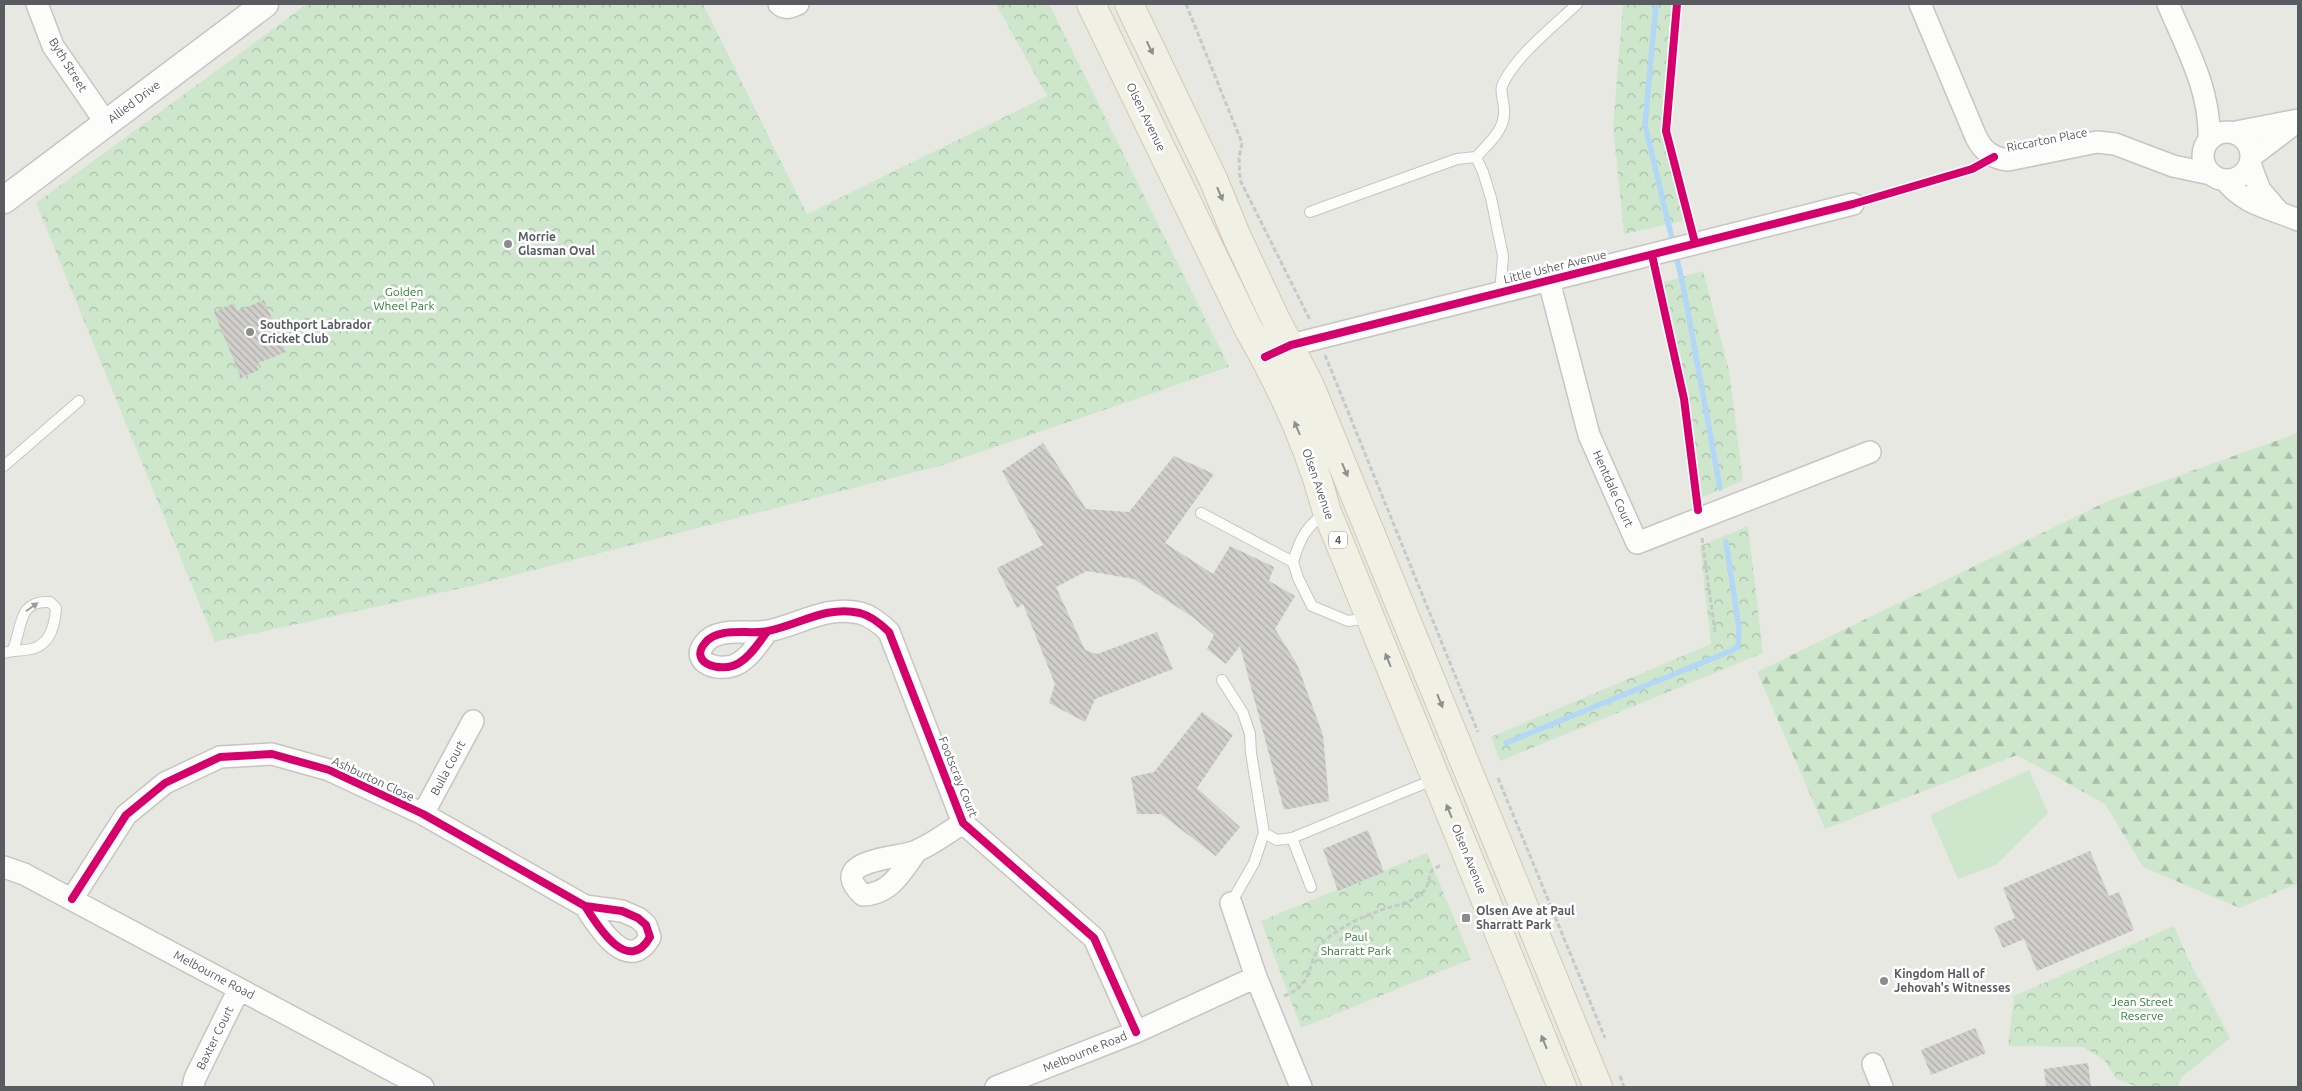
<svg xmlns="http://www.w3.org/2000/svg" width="2302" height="1091" font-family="Ubuntu,sans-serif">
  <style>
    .green { fill: #cee7cc }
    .forest { fill: url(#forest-firs) }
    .park { fill: url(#park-crowns) }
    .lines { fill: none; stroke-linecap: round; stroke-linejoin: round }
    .stream { stroke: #b3d7f6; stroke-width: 5.5 }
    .building { fill: url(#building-back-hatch) }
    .service-casing { stroke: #c5c6c4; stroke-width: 12 }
    .minor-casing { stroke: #c5c6c4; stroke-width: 24 }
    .tertiary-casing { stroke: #c5c6c4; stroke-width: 29 }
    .primary-casing { stroke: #d3caae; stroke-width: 30 }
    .path { stroke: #c3cac7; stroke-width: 3; stroke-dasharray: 5 2.5; stroke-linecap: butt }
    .service { stroke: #fcfcfb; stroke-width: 10 }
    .minor { stroke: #fcfcfb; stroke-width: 21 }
    .tertiary { stroke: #fcfcfb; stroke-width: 26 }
    .primary { stroke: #f1f0e5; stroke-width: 28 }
    .cycleway-casing { stroke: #fff; stroke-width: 11 }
    .cycleway { stroke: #d6006c; stroke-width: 8 }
    .oneway { fill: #8e908f }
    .oneway2 { fill: #9a9c9f }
    .poi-dot { fill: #8a8d8e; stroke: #fff; stroke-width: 2 }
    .labels { text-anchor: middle; stroke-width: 5; stroke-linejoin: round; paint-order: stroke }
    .shield { fill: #fff; stroke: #8a8d90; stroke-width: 1 }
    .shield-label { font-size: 11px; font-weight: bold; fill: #585c61 }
    .street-label { font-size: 12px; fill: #585c61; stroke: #fff }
    .poi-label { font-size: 12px; font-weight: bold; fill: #585c61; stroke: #fff; text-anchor: start }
    .park-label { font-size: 12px; fill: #2e8334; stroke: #fff }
  </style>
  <defs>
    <pattern id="forest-firs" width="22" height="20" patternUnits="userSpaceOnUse" patternTransform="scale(1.25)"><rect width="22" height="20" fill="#cee7cc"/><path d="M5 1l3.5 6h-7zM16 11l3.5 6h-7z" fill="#aabea9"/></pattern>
    <pattern id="park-crowns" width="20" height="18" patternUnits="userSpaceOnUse" patternTransform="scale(1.25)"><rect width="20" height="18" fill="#cee7cc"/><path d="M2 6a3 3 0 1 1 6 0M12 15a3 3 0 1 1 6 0" fill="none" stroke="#aabea9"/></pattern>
    <pattern id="building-back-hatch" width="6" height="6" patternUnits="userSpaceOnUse" patternTransform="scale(1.25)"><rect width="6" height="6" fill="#d0cfcc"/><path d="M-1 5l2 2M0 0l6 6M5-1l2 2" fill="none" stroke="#acaba9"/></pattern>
  </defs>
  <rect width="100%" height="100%" fill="#e8e8e2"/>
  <path class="green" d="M2029,770L2048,813L1996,865L1958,879L1930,815Z"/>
  <path class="forest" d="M2298,433V883L2240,908L2143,867L2105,804L2017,755L1825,829L1757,672L2108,501Z"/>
  <path class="park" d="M307,4H703L807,214L1047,96L996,4H1049L1229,367L943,465L476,585L215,642L36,203Z
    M1623,4H1679L1668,128L1691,219L1624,234L1613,127Z
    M1703,271L1729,370L1743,481L1692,501L1680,397L1653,285Z
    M1748,526L1763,653L1500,761L1491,737L1711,644L1700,546Z
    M1427,853L1471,959L1301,1028L1261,921Z
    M2174,926L2188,958L2230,1038L2182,1077L2177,1087H2138L2117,1079L2104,1060L2083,1047L2008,1046L2014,996Z"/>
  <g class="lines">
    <path class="stream" d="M1656,4L1645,125L1683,285L1720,488
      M1506,743L1733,650L1738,646L1739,628L1726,542"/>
  </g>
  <path class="building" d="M264,300L286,352L256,364L259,370L241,378L214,312L234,303L237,311Z
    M1043,443L1086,509L1129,512L1174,456L1214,474L1165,543L1213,574L1230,546L1274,567L1269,581L1295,596L1275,629L1297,664L1323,735L1329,801L1284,810L1240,646L1226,664L1207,649L1214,635L1194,618L1134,579L1087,571L1056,587L1085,650L1097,654L1157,632L1173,669L1095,699L1085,722L1049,703L1055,684L1023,604L1017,608L997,568L1043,545L1002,471Z
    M1202,712L1233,735L1197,788L1240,827L1216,856L1161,814H1137L1131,777L1154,772Z
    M1368,830L1384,872L1338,891L1323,849Z
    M2090,851L2109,896L2119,892L2134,930L2037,971L2024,939L2003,948L1994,927L2015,918L2003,888Z
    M1975,1028L1986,1053L1931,1075L1921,1050Z
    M2088,1063L2091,1087H2046L2044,1069Z"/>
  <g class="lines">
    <defs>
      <path id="service" d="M1476,157C1489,143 1506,129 1504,109C1504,102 1500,93 1502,86C1514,57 1555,25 1577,4
        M1310,212L1457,159L1476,157L1483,172L1491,198L1503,256L1500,293
        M4,466L79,401
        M1201,513L1293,562C1300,538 1306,527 1326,512
        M1293,562L1298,578L1312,606L1348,621L1368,618
        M4,653C13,650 22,651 31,649C51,645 55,624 56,608L50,602C17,600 23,627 13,649
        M1222,680L1243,713L1250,734L1251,753L1264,833L1277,840L1292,838
        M1311,887L1292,838L1435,779
        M1231,903L1254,863L1264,833"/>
      <path id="minor" d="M37,4L53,46L106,123
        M779,4C786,10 790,7 798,4
        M1920,4L1976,137C1983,151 1992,158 2008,160L2097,142L2115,144L2173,166L2211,174
        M2168,4C2186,47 2211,91 2209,139
        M2203 156a24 24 0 1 1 48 0a24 24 0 1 1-48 0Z
        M2236,132L2298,120
        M2252,156L2294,124
        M2250,164L2260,190L2278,211
        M2225,180C2244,205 2271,208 2298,220
        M1549,281L1589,435L1637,543L1870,452
        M1276,351L1291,345L1853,204
        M767,632C759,642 751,656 739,663C721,674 688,663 705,643C718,626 750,635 768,631C799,625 826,605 860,613C871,616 881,624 889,632L963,823L1094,938L1136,1032
        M423,814L473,721
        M916,852C901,872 891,894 863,895C824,859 899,859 916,851C932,845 948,832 963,823
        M4,867L24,874L423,1087
        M72,899L126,815L165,783L220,757L272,754L329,770L423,814L585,906L622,911L638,918L646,925L650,937C628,976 597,925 585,906
        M1231,903L1256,977L1301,1087
        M1873,1064L1882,1087
        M193,1087L195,1078L239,989
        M996,1087L1136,1032L1256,977"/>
      <path id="tertiary" d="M4,200L265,4"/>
      <path id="primary" d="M1091,4L1248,328C1281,385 1310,448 1327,512L1562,1087
        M1129,4L1213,179L1237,237L1274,316L1310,386L1598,1087"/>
    </defs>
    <use href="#service" class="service-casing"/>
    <use href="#minor" class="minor-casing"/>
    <use href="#tertiary" class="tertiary-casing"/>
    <use href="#primary" class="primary-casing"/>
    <path class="path" d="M1186,4L1242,143L1239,158L1240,180L1310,320
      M1325,355L1478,732
      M1702,538L1715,632
      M1498,778L1605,1038
      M1284,996C1318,984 1304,957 1328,938C1343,926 1361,917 1379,911C1394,905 1417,903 1426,888C1429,883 1429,876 1432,870L1441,865
      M1620,1076L1624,1087"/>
    <use href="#service" class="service"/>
    <use href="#minor" class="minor"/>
    <use href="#tertiary" class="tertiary"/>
    <use href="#primary" class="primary"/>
    <defs>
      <path id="cycleway" d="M1677,4L1666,131L1695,243
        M1652,255L1684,399L1698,510
        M1265,357L1291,345L1853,204L1972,169L1994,157
        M767,632C759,642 751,656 739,663C721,674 688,663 705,643C718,626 750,635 768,631C799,625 826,605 860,613C871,616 881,624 889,632L963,823L1094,938L1136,1032
        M72,899L126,815L165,783L220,757L272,754L329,770L423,814L585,906L622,911L638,918L646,925L650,937C628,976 597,925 585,906"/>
    </defs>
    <use href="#cycleway" class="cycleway-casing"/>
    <use href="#cycleway" class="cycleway"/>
  </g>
  <defs><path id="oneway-solid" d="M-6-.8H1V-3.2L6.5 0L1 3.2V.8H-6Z" transform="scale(1.25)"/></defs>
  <g class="oneway">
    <use href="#oneway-solid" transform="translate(1150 48) rotate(64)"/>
    <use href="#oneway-solid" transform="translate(1220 194) rotate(67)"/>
    <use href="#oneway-solid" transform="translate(1297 428) rotate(-113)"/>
    <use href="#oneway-solid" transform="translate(1345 470) rotate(67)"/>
    <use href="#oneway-solid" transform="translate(1388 660) rotate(-112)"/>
    <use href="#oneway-solid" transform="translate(1440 701) rotate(68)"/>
    <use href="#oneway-solid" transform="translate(1449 811) rotate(-112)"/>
    <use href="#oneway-solid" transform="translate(1544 1042) rotate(-112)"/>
  </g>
  <use class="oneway2" href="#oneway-solid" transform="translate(32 607) rotate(-35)"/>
  <g class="poi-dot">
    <circle cx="508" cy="244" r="5"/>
    <circle cx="250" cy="332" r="5"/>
    <rect x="1461" y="913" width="10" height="10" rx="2.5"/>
    <circle cx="1884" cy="981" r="5"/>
  </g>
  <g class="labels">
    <rect class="shield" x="1329" y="531.5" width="18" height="17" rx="4"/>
    <g class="shield-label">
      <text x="1338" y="544">4</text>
    </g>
    <g class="street-label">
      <text transform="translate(68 65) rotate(58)" y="4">Byth Street</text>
      <text transform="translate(134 102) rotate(-37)" y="4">Allied Drive</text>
      <text transform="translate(1146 117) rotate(64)" y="4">Olsen Avenue</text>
      <text transform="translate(2047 140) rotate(-11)" y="4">Riccarton Place</text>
      <text transform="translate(1555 267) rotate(-14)" y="4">Little Usher Avenue</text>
      <text transform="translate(1318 484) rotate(71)" y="4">Olsen Avenue</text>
      <text transform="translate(1613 489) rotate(66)" y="4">Hentdale Court</text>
      <text transform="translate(448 768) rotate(-62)" y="4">Bulla Court</text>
      <text transform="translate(958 777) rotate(68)" y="4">Footscray Court</text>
      <text transform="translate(373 779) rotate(25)" y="4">Ashburton Close</text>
      <text transform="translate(1469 859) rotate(68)" y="4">Olsen Avenue</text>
      <text transform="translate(214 975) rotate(28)" y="4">Melbourne Road</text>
      <text transform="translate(215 1038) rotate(-64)" y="4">Baxter Court</text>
      <text transform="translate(1085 1052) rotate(-22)" y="4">Melbourne Road</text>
    </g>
    <g class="poi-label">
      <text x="518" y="241">Morrie<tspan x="518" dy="14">Glasman Oval</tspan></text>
      <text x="260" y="329">Southport Labrador<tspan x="260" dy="14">Cricket Club</tspan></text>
      <text x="1476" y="915">Olsen Ave at Paul<tspan x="1476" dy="14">Sharratt Park</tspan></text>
      <text x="1894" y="978">Kingdom Hall of<tspan x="1894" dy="14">Jehovah's Witnesses</tspan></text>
    </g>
    <g class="park-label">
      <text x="404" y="296">Golden<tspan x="404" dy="14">Wheel Park</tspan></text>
      <text x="1356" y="941">Paul<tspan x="1356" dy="14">Sharratt Park</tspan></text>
      <text x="2142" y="1006">Jean Street<tspan x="2142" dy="14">Reserve</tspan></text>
    </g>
  </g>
  <rect width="2302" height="1091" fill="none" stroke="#585c61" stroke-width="10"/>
</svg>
